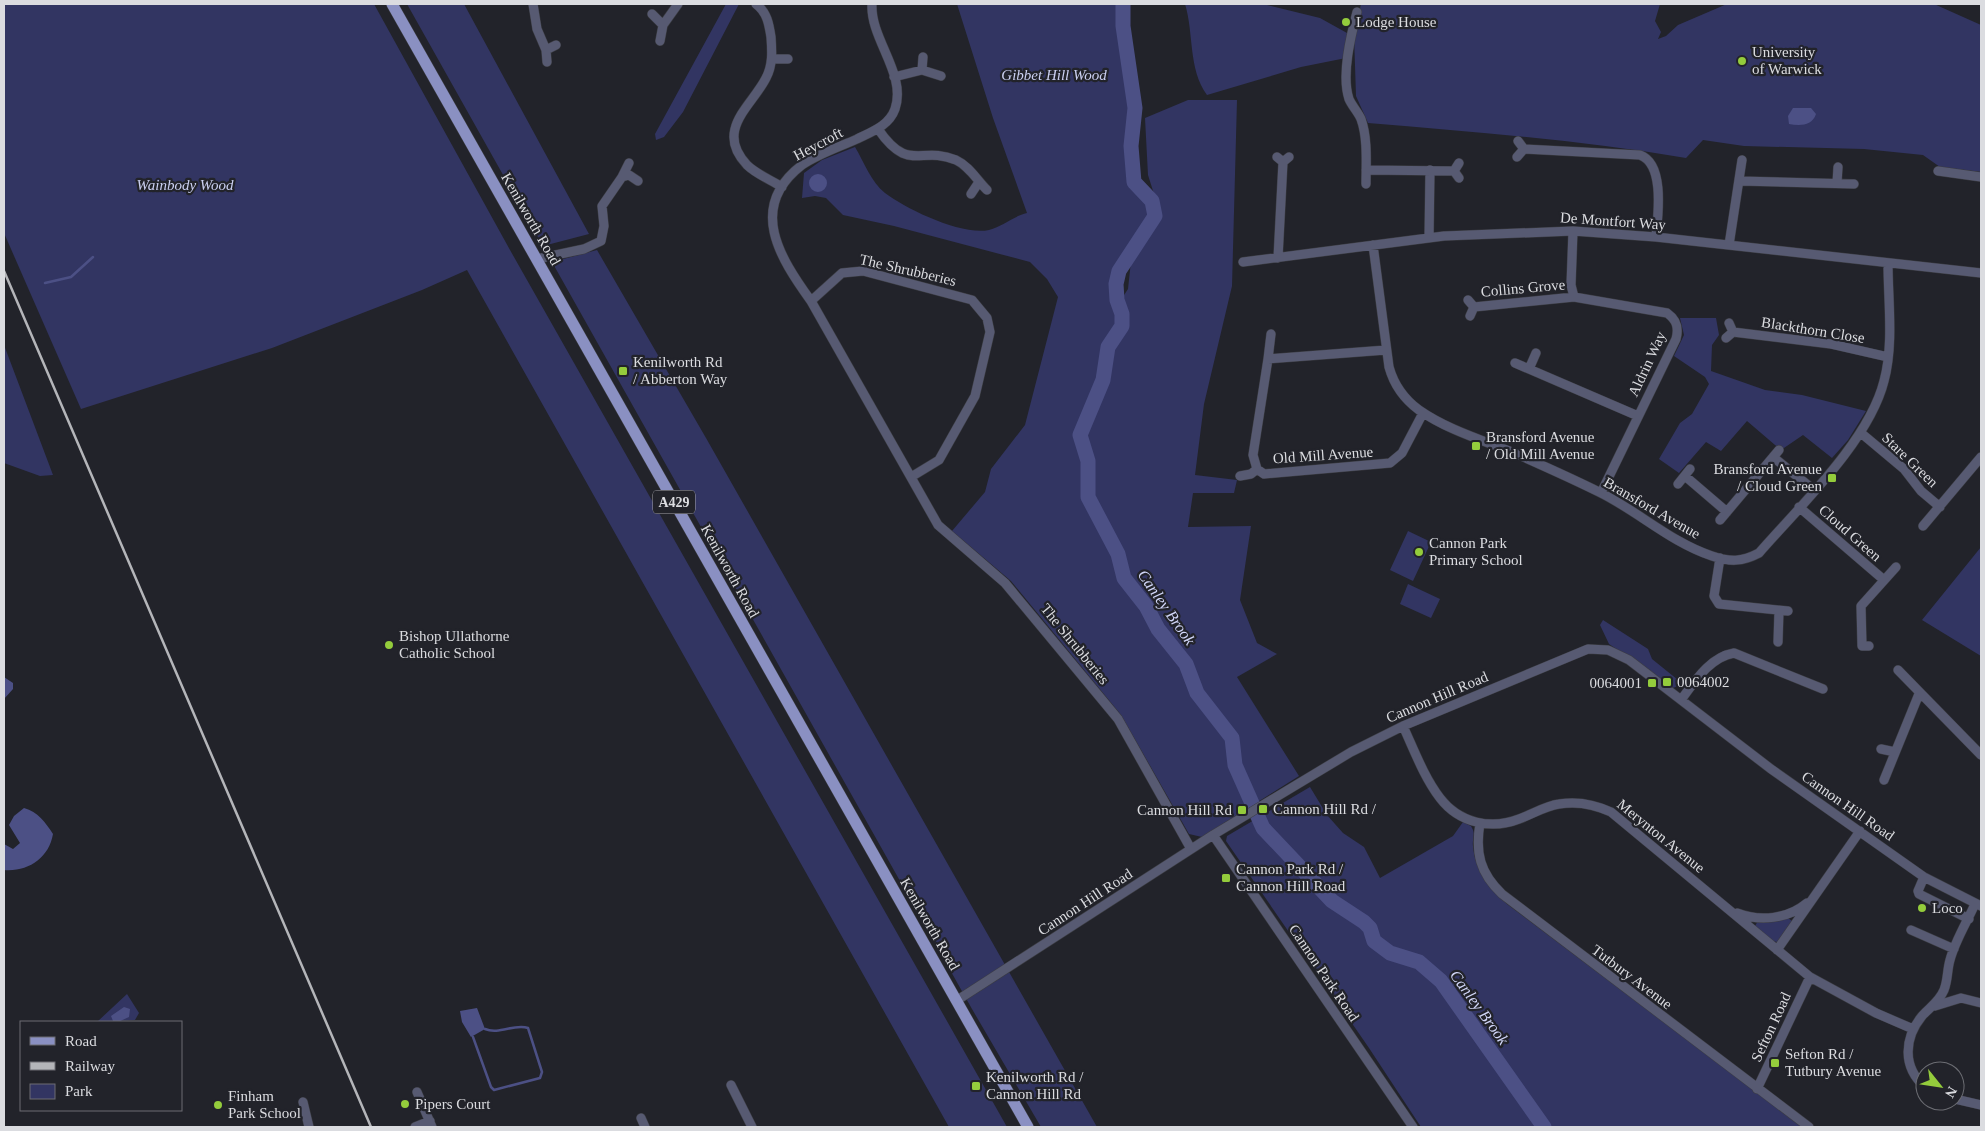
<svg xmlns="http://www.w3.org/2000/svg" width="1985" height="1131" font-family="'Times New Roman',serif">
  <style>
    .green { fill: #323562 }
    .water { fill: #4c5085 }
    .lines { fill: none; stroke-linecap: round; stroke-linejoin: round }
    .stream { stroke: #4c5085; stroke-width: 2.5 }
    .river { stroke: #4c5085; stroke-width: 15 }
    .minor-casing { stroke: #3c3d43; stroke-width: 10 }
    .major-casing { stroke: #3c3d43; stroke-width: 12 }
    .minor { stroke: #575a72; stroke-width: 9 }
    .major { stroke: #8a90c2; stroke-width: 11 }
    .rail { stroke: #b4b5b9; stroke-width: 2.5 }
    .poi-dot { fill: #94cc3c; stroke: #22232a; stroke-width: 2 }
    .labels { text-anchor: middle; stroke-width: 4.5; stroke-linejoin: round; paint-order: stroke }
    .shield { fill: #22232a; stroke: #a4a4a9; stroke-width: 1 }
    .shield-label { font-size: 14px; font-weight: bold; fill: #dbdce0 }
    .poi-label { font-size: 15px; fill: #dbdce0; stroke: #22232a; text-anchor: start }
    .park-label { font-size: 15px; font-style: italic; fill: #cacff0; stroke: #22232a }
    .street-label { font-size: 15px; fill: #dbdce0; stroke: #22232a }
    .water-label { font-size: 16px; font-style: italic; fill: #d0d5f7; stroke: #22232a }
  </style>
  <rect width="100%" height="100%" fill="#22232a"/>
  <path class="green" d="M4,4H374L510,250L1007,1127H949L467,270L422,290L272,348L81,409L4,233Z
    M407,4H464L589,234L543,246Z
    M726,4H739L683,112L664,137L656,140L655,134Z
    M957,4H1119L1131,110L1127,144L1130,184L1149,202L1153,216C1135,241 1103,273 1117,306L1128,289L1131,261L1161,216L1148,175L1145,118L1188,100H1237L1232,286L1204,404L1195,475L1237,480L1234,493H1193L1188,527L1251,526L1240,600L1257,643L1277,654L1237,677L1299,776L1202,837L1189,834L1121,715L1011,581L952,531L985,492L991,469L1025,425L1058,297L1047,279L1030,262L894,226L843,215L826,198L815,196L802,198L804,173L822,160L855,147C864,162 871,182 885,193C906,209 962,236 989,230C1003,226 1014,216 1027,213L993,118Z
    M1185,4H1263L1320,18L1347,33L1346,58L1301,67L1207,95C1188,69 1194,33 1185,4Z
    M1361,4H1660L1655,21L1661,32L1658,39L1666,36L1678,25L1727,4H1934L1981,25V172L1940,167L1923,155L1864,149L1744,146L1703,140L1686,158C1581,140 1475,132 1368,123L1356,96L1354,35Z
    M597,250L706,438L1097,1127H1041L972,1009L552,262Z
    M1680,318H1716L1719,335L1712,345L1711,371L1765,390L1802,395L1866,411L1848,440L1832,458L1803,435L1781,450L1747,421L1721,451L1706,442L1679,473L1659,459L1680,423L1692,414L1709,384L1705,377L1674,356L1684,335Z
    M4,345L53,475L40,476L4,463Z
    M1408,531L1431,542L1413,581L1390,570Z
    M1981,547V656L1922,620Z
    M1408,584L1440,599L1431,618L1400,604Z
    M1603,620L1648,649L1652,659L1683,684L1673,688L1609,644L1600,625Z
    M1310,787L1327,815L1343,833L1364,847L1380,878L1453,836L1463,822L1471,826L1473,830C1475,836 1472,841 1473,846C1475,871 1490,887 1507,904L1803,1127H1421L1369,1048L1226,841L1227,836Z
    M1788,918L1792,921L1777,942L1772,941L1755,926L1758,921Z
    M127,994L139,1013L135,1020L97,1022Z"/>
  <path class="water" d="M1793,108H1811L1816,114C1812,126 1800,126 1789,124L1788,116Z
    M809 183a9 9 0 1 1 18 0a9 9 0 1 1-18 0Z
    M4,677L13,683V689L4,699Z
    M24,808C38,812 45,822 53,834C49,858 28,872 4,870V844L13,849L20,843L9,825L14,816Z
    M124,1007L130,1009L129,1017L118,1022L113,1021L111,1016Z
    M477,1008L485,1029L471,1037L462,1022L460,1011Z"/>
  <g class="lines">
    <path class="stream" d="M45,283L71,277L93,257
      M473,1037L491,1087L494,1090L540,1078L542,1072L528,1028C515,1023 499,1035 485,1029"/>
    <path class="river" d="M1123,4V26L1135,108L1131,146L1134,182L1152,201L1155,216L1119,271L1116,284L1117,300L1122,314V326L1108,347L1103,380L1080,435L1088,461V497L1118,554L1124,578L1146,606L1158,629L1186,664L1197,693L1232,738L1235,765L1263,828L1332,901L1364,922L1370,928L1374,941L1390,953L1419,962L1441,981L1544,1127"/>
    <defs>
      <path id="minor" d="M533,4L537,29L546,50
        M756,4C767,12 769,24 771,37C772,51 773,65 766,78C752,106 714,130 747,165C756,174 771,180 782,187
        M872,4C870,39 907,74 895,109C889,126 871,132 857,139C839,147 818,154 802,165C747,207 780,258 811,301L938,525L1005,583L1118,719L1191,849
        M1357,12C1351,35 1341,75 1349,99C1352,106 1358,112 1361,119C1368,138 1366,164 1366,184
        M652,14L663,25L660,41
        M663,25L678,4
        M923,57L922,70L941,76
        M772,59H788
        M547,62L546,50L556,45
        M894,77L922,70
        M878,129C909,174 920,145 956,160C969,166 977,180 987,190
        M1524,149L1640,155C1665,164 1658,215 1656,237
        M1277,157L1283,162L1289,157
        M1517,157L1524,149L1518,141
        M1366,170L1454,171
        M1938,171L1981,177
        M622,177L629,163
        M1459,178L1454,171L1459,163
        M1740,181L1854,184
        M1837,183L1838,167
        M971,194L979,182
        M1573,231L1571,285L1574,297L1667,313C1677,320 1679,328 1676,339L1601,493
        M1429,238L1430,170
        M1373,245L1389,367C1394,385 1404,399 1419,410C1449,431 1486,441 1519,455C1546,467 1573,479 1599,492C1638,511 1670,542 1712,556C1730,562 1742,562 1759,553C1799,507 1869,441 1884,381C1894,344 1888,301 1888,263
        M1729,245L1742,160
        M1278,258L1283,162
        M537,259L584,249L601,241L604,226L602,206L622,177L629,175L638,181
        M1243,262L1444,236L1573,231L1656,237L1981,273
        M1468,300L1474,307L1470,316
        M811,301L842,273L863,271L972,300L987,318L990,332L975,396L939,460L911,477
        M1474,307L1574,297
        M1733,332L1831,344L1888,357
        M1726,338L1733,332L1729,323
        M1268,359L1271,334
        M1515,363L1638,416
        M1529,369L1536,353
        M1861,433L1904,469L1921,491L1940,507
        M1773,457L1814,490
        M1257,469L1253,455L1268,359L1386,350
        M1240,476L1251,474L1257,469L1264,474L1390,463L1402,453L1423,413
        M1685,476L1727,512
        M1678,484L1690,469
        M1799,507L1884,580
        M1720,520L1779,450
        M1923,526L1981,457
        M1720,558L1714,596L1719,604L1788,611
        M1778,642L1779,611
        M1869,646H1862L1861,606L1896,567
        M1898,670L1981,755
        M1681,700C1695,681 1710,657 1734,653L1823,689
        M1403,726C1414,750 1424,777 1440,798C1459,823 1491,830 1519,819C1533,814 1545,806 1559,804C1577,801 1594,804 1611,812L1810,977L1876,1013L1913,1029
        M1881,749L1895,752
        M1884,780L1919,694
        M1480,823C1475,853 1480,873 1502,894L1809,1127
        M1213,835L1413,1127
        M1924,877L1918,891L1919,894L1969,919
        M1737,913C1760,922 1788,919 1807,903
        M1911,930L1954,949
        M1777,950L1860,831
        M956,1001L1213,835L1351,752L1403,726L1588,649L1608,650L1629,660L1771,769L1924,877L1981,906
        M1935,1006L1961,998L1981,1003
        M731,1085L752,1127
        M1925,1087C1902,1067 1904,1038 1922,1016C1930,1007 1939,1002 1944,990C1948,980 1947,970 1950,960C1955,941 1967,922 1975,904
        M1757,1089L1810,977
        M417,1092L432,1127
        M1955,1099L1981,1105
        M303,1102L309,1127
        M641,1118L645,1127
        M415,1127L430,1121"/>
      <path id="major" d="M392,4L1028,1127"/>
    </defs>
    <use href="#minor" class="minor-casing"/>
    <use href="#major" class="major-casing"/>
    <use href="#minor" class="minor"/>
    <use href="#major" class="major"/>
    <path class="rail" d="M4,271L371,1127"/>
  </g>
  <g class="poi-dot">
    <circle cx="1346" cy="22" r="5"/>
    <circle cx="1742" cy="61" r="5"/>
    <rect x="618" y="366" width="10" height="10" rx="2.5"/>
    <rect x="1471" y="441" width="10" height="10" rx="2.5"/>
    <rect x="1827" y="473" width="10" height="10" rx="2.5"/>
    <circle cx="1419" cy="552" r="5"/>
    <circle cx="389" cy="645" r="5"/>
    <rect x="1662" y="677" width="10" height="10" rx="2.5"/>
    <rect x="1647" y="678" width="10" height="10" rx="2.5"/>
    <rect x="1258" y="804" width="10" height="10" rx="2.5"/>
    <rect x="1237" y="805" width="10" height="10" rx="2.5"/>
    <rect x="1221" y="873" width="10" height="10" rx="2.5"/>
    <circle cx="1922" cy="908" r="5"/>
    <rect x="1770" y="1058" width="10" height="10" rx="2.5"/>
    <rect x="971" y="1081" width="10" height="10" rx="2.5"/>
    <circle cx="405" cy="1104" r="5"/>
    <circle cx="218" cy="1105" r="5"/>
  </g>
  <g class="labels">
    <rect class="shield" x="653" y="490.5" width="42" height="23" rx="4"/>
    <g class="shield-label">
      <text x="674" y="507">A429</text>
    </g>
    <g class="poi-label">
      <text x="1356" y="27">Lodge House</text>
      <text x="1752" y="57">University<tspan x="1752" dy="17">of Warwick</tspan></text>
      <text x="633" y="367">Kenilworth Rd<tspan x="633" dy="17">/ Abberton Way</tspan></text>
      <text x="1486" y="442">Bransford Avenue<tspan x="1486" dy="17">/ Old Mill Avenue</tspan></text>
      <text x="1822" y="474" text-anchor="end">Bransford Avenue<tspan x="1822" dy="17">/ Cloud Green</tspan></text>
      <text x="1429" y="548">Cannon Park<tspan x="1429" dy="17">Primary School</tspan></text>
      <text x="399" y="641">Bishop Ullathorne<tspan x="399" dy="17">Catholic School</tspan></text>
      <text x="1677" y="687">0064002</text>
      <text x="1642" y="688" text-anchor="end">0064001</text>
      <text x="1273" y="814">Cannon Hill Rd /</text>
      <text x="1232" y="815" text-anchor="end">Cannon Hill Rd</text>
      <text x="1236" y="874">Cannon Park Rd /<tspan x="1236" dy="17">Cannon Hill Road</tspan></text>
      <text x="1932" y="913">Loco</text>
      <text x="1785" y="1059">Sefton Rd /<tspan x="1785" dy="17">Tutbury Avenue</tspan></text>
      <text x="986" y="1082">Kenilworth Rd /<tspan x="986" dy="17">Cannon Hill Rd</tspan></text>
      <text x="228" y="1101">Finham<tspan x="228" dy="17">Park School</tspan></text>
      <text x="415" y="1109">Pipers Court</text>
    </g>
    <g class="park-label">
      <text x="1054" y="80">Gibbet Hill Wood</text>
      <text x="185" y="190">Wainbody Wood</text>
    </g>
    <g class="street-label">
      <text transform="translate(818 144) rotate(-28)" y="5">Heycroft</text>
      <text transform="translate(531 219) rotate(60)" y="5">Kenilworth Road</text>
      <text transform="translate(1613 221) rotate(4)" y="5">De Montfort Way</text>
      <text transform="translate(908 270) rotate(13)" y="5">The Shrubberies</text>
      <text transform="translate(1523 288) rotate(-5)" y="5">Collins Grove</text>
      <text transform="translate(1813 330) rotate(9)" y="5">Blackthorn Close</text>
      <text transform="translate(1647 364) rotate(-65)" y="5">Aldrin Way</text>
      <text transform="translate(1323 455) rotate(-4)" y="5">Old Mill Avenue</text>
      <text transform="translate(1910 460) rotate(44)" y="5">Stare Green</text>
      <text transform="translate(1652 508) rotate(30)" y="5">Bransford Avenue</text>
      <text transform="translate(1850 533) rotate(41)" y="5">Cloud Green</text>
      <text transform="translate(730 571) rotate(61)" y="5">Kenilworth Road</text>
      <text transform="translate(1075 644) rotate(51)" y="5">The Shrubberies</text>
      <text transform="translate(1437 697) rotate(-23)" y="5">Cannon Hill Road</text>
      <text transform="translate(1848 806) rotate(35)" y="5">Cannon Hill Road</text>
      <text transform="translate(1661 836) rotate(39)" y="5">Merynton Avenue</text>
      <text transform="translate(1085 902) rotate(-33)" y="5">Cannon Hill Road</text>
      <text transform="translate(930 924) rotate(60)" y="5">Kenilworth Road</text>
      <text transform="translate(1324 973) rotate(56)" y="5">Cannon Park Road</text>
      <text transform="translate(1632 977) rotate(37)" y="5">Tutbury Avenue</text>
      <text transform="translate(1771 1027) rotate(-65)" y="5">Sefton Road</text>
    </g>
    <g class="water-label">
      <text transform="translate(1167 607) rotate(55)" y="6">Canley Brook</text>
      <text transform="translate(1480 1007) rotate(54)" y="6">Canley Brook</text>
    </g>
  </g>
  <rect width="1985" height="1131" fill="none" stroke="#dbdce0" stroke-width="10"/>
  <rect x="20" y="1021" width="162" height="90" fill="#22232a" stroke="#6c6d73"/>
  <rect x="30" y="1037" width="25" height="8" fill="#8a90c2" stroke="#6c6d73"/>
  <text x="65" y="1046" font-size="15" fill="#dbdce0">Road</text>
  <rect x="30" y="1062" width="25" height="8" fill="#b4b5b9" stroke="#6c6d73"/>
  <text x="65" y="1071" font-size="15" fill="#dbdce0">Railway</text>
  <rect x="30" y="1084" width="25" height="15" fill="#323562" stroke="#6c6d73"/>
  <text x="65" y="1096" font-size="15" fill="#dbdce0">Park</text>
  <g transform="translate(1940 1086) rotate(120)"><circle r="24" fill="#22232a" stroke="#6c6d73"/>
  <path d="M0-4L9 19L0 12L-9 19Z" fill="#94cc3c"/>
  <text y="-8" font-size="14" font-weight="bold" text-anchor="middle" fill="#dbdce0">N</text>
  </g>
</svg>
